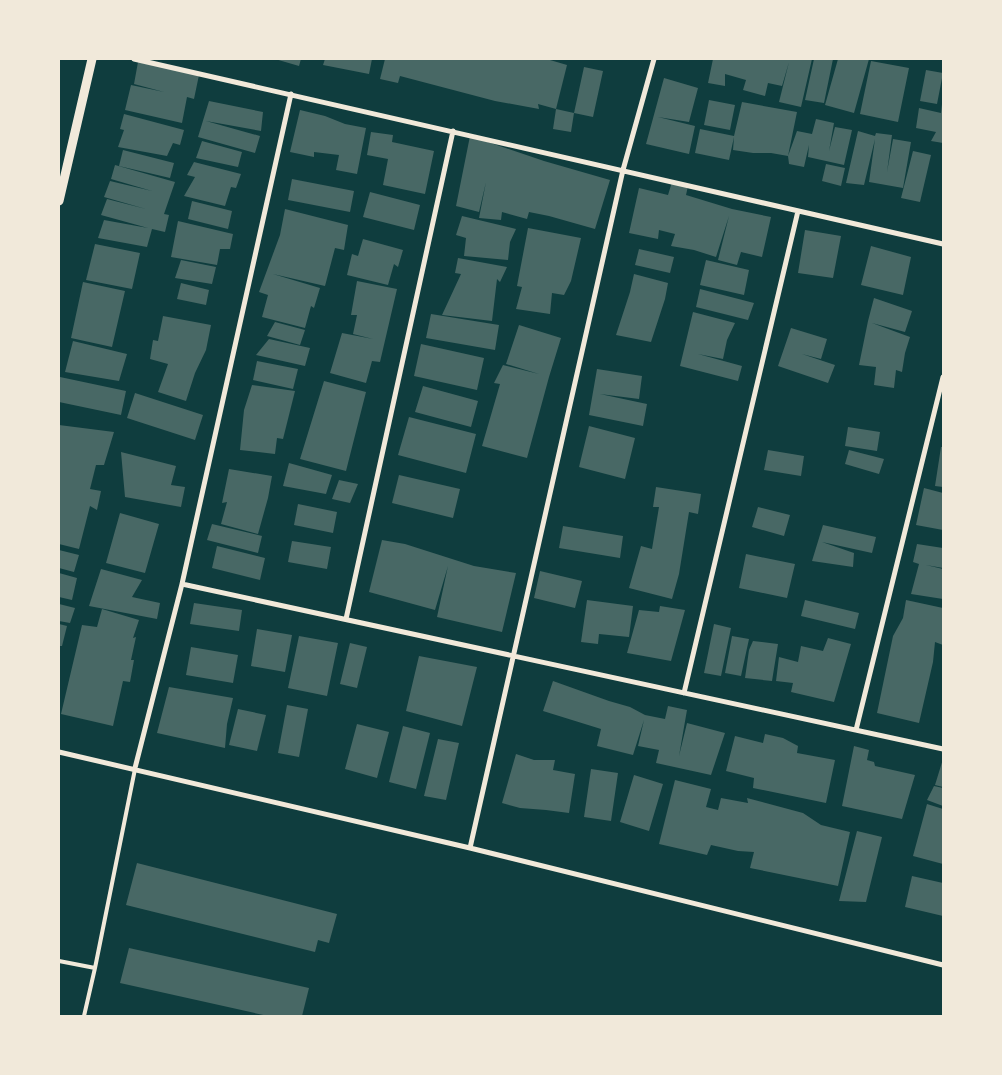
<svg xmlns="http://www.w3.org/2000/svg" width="1002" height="1075" font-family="'Varela Round',sans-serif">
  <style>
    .building { fill: #486865 }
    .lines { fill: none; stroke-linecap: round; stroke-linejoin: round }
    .service { stroke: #f1e9da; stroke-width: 4 }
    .minor { stroke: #f1e9da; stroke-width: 5 }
    .tertiary { stroke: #f1e9da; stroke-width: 9 }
  </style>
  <rect width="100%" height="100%" fill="#0f3d3e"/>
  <path class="building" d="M275,59H301L299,66Z
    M325,59H372L369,74L323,65Z
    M385,59H550V60L567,65L556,109L538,104L539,109L495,101L400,76L398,83L380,79Z
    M713,59H812L801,107L779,102L789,62L782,86L768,83L765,96L743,90L746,80L725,74V86L708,83Z
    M814,59H833L824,103L805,100Z
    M838,59H869L854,113L825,105Z
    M871,61L909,68L898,122L860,114Z
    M138,62L199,75L194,99L187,97L182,123L125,110L131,85L164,92L134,84Z
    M584,67L603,71L593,117L574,113Z
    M926,70L943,73L937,104L920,101Z
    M664,78L698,88L689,122L658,117L695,126L689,154L646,144Z
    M709,100L735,105L730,130L704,125Z
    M209,101L263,112L261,131L206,121L260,136L255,153L198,137Z
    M742,102L797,112L788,156L771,153H753L733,150L734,137L729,160L695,153L700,129L734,136Z
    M942,104H943V143L931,141L936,132L916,128L919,108L941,113Z
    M556,109L574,113L571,132L553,129Z
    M300,110L325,116L345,124L366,128L357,174L336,170L339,155L314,152V157L290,152Z
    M124,114L184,130L180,145L173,143L167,156L118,147L124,130L120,129Z
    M816,119L834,123L829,151L835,127L852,130L844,165L808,157L809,145L804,167L789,164L788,156L797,131L812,134Z
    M858,131L875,136L876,133L892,135L887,172L893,139L911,142L903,188L869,182L875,139L864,185L846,183Z
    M371,132L393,135L392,142L434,151L425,194L383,185L388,159L367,155Z
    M470,136L544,161L610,180L595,229L549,216L529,212L527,219L502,212L501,220L479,218L486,182L479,212L456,206Z
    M202,141L242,152L238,167L196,158Z
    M123,150L174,163L170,178L119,166Z
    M913,151L931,155L920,202L901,198Z
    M194,162L241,174L236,188L231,187L225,206L184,196L195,177L187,175Z
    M826,164L845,168L841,186L822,181Z
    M115,165L175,182L164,214L169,215L165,232L152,229L147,247L98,238L104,220L148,228L101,215L107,199L146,209L104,197L110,181L152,191L111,179Z
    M292,179L354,191L350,212L288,200Z
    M672,182L688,186L686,195L732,209L771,217L762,257L741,252L737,265L718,260L729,216L716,257L694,250L671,246L675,234L659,230L658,239L629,233L639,188L668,195Z
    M370,192L420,205L414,230L363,217Z
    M192,201L232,211L228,229L188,219Z
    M285,209L348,225L344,250L335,248L325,286L273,274L320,288L314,308L311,306L305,328L262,317L268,295L259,292L280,235Z
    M462,216L516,229L510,242L508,260L464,256L466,238L456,235Z
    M178,221L233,234L230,249H220L217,265L171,257Z
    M528,228L581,238L571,281L564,295L552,293L550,314L516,309L522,287L517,286Z
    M805,230L841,236L833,278L798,273Z
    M363,239L403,250L398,267L394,264L388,285L347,275L352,254L358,256Z
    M95,244L140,253L132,289L86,280Z
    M871,246L911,257L903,295L861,285Z
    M639,249L674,257L670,273L635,265Z
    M458,258L507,267L500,282L497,279L492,321L442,315L461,274L455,273Z
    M181,260L216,267L212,284L175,278Z
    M706,260L749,270L744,295L700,285Z
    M634,274L668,283L665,299L651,342L616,335L630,292Z
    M357,281L397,289L380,362L372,361L366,383L330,373L342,333L373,339L353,334L357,315H351Z
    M83,282L125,291L112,347L71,338Z
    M181,283L209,290L206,305L177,299Z
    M700,289L754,303L748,320L696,307Z
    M874,298L912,311L905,332L872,323L910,337L905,353L902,372L896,370L894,388L874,385L876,367L859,365L868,321Z
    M693,312L735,323L727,340L723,359L698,354L742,366L738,381L680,366Z
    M431,314L499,325L495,350L426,338Z
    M163,316L211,325L206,350L195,373L186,401L158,392L168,364L150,359L153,340L158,341Z
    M275,322L305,330L300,345L267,336Z
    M519,325L561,338L549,377L527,458L482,446L500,384L494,383L503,365L539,374L506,364Z
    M791,328L827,339L821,359L802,354L835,365L828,383L778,366Z
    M269,339L310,348L305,366L256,355Z
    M73,341L127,354L119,381L65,372Z
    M421,344L484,358L477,390L414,376Z
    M257,361L298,369L293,389L253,380Z
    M597,369L642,376L639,399L600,394L647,404L643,426L589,415Z
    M60,377L126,391L121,415L59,402Z
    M324,381L366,392L346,471L300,459Z
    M252,385L295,391L283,439L277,438L275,454L240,450L244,410Z
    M423,386L478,401L471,427L415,412Z
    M135,393L203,415L195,440L127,418Z
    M409,417L476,434L466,473L398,455Z
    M59,425L114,432L104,465H96L90,489L101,491L97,510L90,506L79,549L59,544Z
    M589,426L635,438L625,479L579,467Z
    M848,427L880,432L877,451L845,446Z
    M941,447H943V487L935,486Z
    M768,450L804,456L801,476L764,470Z
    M849,450L884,459L879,474L845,464Z
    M121,452L176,466L171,485L185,487L181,507L125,497Z
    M289,463L332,475L326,494L283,486Z
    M229,469L272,476L268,498L258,534L221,524L227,502L222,503Z
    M399,475L460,489L453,518L392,503Z
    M339,480L358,484L350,503L332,499Z
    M656,487L701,494L698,514L689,512L679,574L672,599L629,588L641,546L652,549L659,507H653Z
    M924,488L943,493V530L916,525Z
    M298,504L337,512L333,533L294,525Z
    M758,507L790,515L784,536L752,527Z
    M120,513L159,524L145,573L106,563Z
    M212,524L262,536L258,553L207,540Z
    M823,525L876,537L872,553L822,542L854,553L853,567L812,561Z
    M563,526L623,536L620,558L559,548Z
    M382,540L405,544L474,566L516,573L502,632L437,617L448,566L435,610L369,592Z
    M292,541L331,547L327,569L288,562Z
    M917,544L943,548V568L926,565L943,569V599L911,594L919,564L913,562Z
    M217,546L265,558L260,580L212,568Z
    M59,550L79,555L74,572L59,568Z
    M746,554L795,564L787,598L739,588Z
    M101,569L142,580L132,597L160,603L157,619L89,606Z
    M540,571L582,581L575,608L534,598Z
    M59,573L77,578L72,600L59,597Z
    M587,600L633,606L629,637L599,634L598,644L581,642Z
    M805,600L859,613L855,629L801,616Z
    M906,600L943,608V645L935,642L933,662L919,723L877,713L893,636L903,618Z
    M194,603L242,610L239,631L190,624Z
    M59,604L75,608L70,623L59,621Z
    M660,606L685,610L671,661L627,653L639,610L659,612Z
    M102,609L139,620L133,638L136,637L131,660H134L130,682L123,681L113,726L61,714L82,625L97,627Z
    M59,624L67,626L62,646H59Z
    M714,624L731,628L721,676L704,673Z
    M257,629L292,635L285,672L251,666Z
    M299,636L338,643L327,696L288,688Z
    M732,636L749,639L741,676L725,673Z
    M828,638L851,644L834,702L791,692L793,683L776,681L779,657L798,662L801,646L823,651Z
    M753,641L778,644L772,681L745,678L749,650Z
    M350,643L367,647L357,688L340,684Z
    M191,647L238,655L233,683L186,675Z
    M419,656L477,667L462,726L406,711Z
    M553,681L609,701L630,707L645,715L665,719L668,706L687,710L679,756L687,723L725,733L711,775L656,763L659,750L638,746L644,720L633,755L597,746L601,729L543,711Z
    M169,687L233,698L227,724L225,748L157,733Z
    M287,705L308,709L299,757L278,753Z
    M238,709L266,715L257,751L229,745Z
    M357,724L389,732L377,778L345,769Z
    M403,726L430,733L416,789L389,782Z
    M765,734L783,738L798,746L797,753L835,760L826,803L753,788L754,778L726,771L735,736L763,743Z
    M438,739L459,743L446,800L424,796Z
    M854,746L869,750L867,760L874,762L875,766L915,775L902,819L842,806Z
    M516,754L534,760H555L553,770L575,774L569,813L546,810L520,808L502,803Z
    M943,759V787L935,785Z
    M591,769L618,773L611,821L584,817Z
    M634,775L663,784L649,831L620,822Z
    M675,780L711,789L706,807L718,810L721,798L748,803L747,798L803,813L821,825L850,832L838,886L750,868L754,852L738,851L711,845L707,855L659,844Z
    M934,786L943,788V806L927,800Z
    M927,804L943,809V864L913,856Z
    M857,831L882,837L866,902L839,901Z
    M137,863L337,914L329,943L318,940L315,952L126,905Z
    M912,876L943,883V916L905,907Z
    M129,948L309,988L302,1016H268L120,983Z"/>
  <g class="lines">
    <path class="service" d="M59,961L95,968
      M84,1016L95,968L135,769"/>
    <path class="minor" d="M134,59L943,244
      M182,584L943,749
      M346,619L453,131
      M684,693L798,211
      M856,730L943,377
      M59,752L470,848L943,965
      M135,768L182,584L291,94
      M470,848L623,170L654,59"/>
    <path class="tertiary" d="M59,201L92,59"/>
  </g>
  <rect width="1002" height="1075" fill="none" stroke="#f1e9da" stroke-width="120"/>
</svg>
